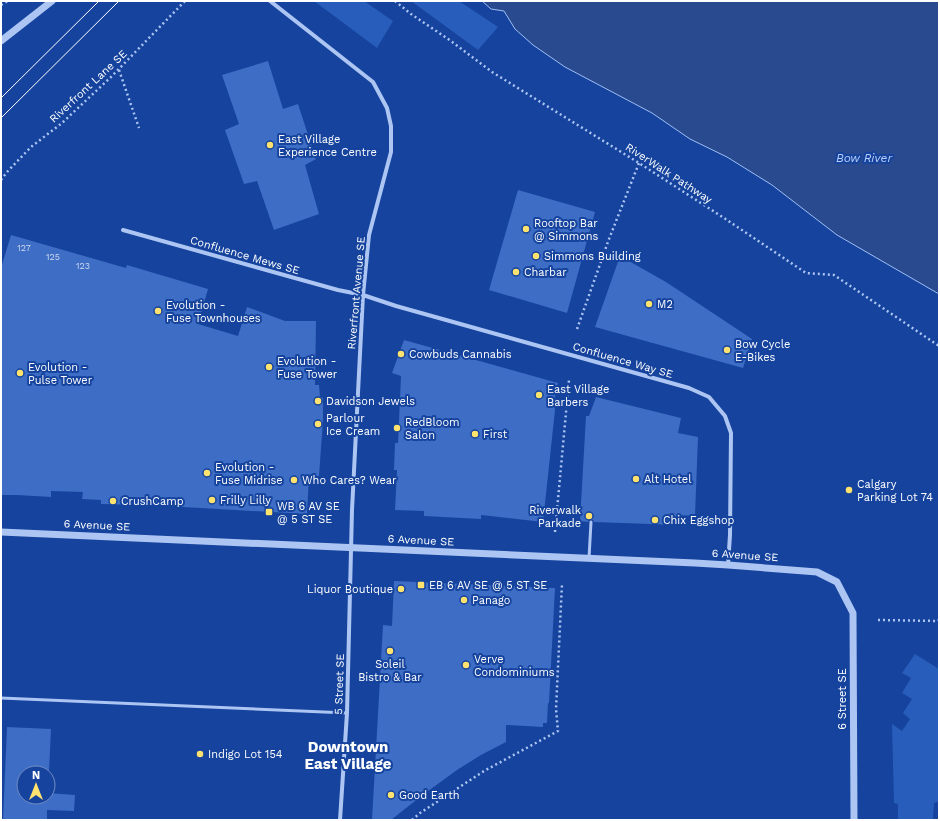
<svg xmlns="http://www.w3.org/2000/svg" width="940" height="821" font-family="'Work Sans',sans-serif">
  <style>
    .green { fill: #285dbb }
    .water { fill: #294a8e; stroke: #9ebff6 }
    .building { fill: #3d6dc4 }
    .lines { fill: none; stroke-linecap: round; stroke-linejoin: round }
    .path { stroke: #acc5f3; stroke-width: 2.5; stroke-dasharray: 2 3; stroke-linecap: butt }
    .service { stroke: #acc5f3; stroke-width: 3 }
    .minor { stroke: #acc5f3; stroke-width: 4 }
    .tertiary { stroke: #acc5f3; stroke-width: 7 }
    .tram { stroke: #fff; stroke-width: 1 }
    .poi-dot { fill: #ffe36e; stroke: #15439d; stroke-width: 1.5 }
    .labels { text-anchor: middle; stroke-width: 4; stroke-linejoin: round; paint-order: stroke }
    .number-label { font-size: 9px; fill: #cedaf0 }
    .street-label { font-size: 11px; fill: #fff; stroke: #15439d }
    .poi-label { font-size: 11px; fill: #fff; stroke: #15439d; text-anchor: start }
    .water-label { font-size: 12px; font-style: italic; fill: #b9d0f9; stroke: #15439d }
    .district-label { font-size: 15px; font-weight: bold; fill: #fff; stroke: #15439d }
  </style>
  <rect width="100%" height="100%" fill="#15439d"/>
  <path class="green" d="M314,1H364L393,21L377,48Z
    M411,1H459L498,27L478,50Z
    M915,654L939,669V802L934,803L933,820H898V804L894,803L892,724L902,731L910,719L903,713L912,699L902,693L911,678L902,673Z"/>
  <path class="water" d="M482,1H939V294L837,235L772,185L727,157L690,139L652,113L565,67L533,45L515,29L504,11L491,9Z"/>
  <path class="building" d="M268,61L283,109L298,104L316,159L305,165L319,214L274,230L257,181L244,184L225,130L239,124L222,75Z
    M518,190L595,212L567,313L489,290Z
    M11,235L126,268L127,265L208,289L198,324L238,336L247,307L285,321H316L315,385H319L320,397L323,398V420L319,476H309L307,514L147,505L101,504V500L82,499L83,492L51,491V497L17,495H1V268Z
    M620,256L666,282L752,339L743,368L595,327Z
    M404,340L558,383L554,401L555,410L543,522L481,515V519L424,516V511L395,510L397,470H394L395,443H398L401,376L392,373Z
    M596,397L681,418L678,433L698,437L695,516L678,515V525L594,522L593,520L591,519L588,522L580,521L586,416H589Z
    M394,581L555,588L549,703H548L547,723H543V727L506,725V742L481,755L457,770L420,797L391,820H372L383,625L392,626Z
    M7,727L51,729L48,793V773H24V797H48V793L75,795L74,811L47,810V820H3Z"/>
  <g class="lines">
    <path class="path" d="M395,1L411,14L451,41L492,72L639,163L724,218L806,273L834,275L939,346
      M1,5L8,1
      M119,70L139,128
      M1,180L7,172L31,147L62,123L111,77L185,1
      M577,329L609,239L639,163
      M555,532L569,380
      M878,620L938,621L939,620
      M412,820L420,813L484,771L558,731L556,709L562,584"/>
    <path class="service" d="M589,558L591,522
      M1,698L347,713"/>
    <path class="minor" d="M270,1L373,82L387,108L391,126V152L369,235L363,295L352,510L347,713L340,820
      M123,230L338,290L363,295L396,306L689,388L709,397L725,416L731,433L730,535L728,565"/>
    <path class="tertiary" d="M1,41L52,1
      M1,532L695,563L728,565L817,572L837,582L853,613L854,820"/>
    <path class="tram" d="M1,98L99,1
      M1,118L119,1"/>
  </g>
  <g class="poi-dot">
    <circle cx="270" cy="145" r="4"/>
    <circle cx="526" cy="229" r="4"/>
    <circle cx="536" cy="256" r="4"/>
    <circle cx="516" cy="272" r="4"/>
    <circle cx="649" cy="304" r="4"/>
    <circle cx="158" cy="311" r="4"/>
    <circle cx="727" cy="350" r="4"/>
    <circle cx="401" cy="354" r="4"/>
    <circle cx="269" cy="367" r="4"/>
    <circle cx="20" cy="373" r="4"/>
    <circle cx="539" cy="395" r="4"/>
    <circle cx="318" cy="401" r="4"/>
    <circle cx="318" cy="424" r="4"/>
    <circle cx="397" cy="428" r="4"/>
    <circle cx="475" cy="434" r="4"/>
    <circle cx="207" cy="473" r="4"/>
    <circle cx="636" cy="479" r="4"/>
    <circle cx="294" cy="480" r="4"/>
    <circle cx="849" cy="490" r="4"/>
    <circle cx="212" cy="500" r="4"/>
    <circle cx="113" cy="501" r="4"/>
    <rect x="265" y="508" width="8" height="8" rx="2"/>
    <circle cx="589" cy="516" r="4"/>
    <circle cx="655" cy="520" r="4"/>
    <rect x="417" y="581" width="8" height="8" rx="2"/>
    <circle cx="401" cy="589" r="4"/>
    <circle cx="464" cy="600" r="4"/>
    <circle cx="390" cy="651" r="4"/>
    <circle cx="466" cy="665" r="4"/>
    <circle cx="200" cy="754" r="4"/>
    <circle cx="391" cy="795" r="4"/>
  </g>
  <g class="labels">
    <g class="number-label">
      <text x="24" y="251">127</text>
      <text x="53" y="260">125</text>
      <text x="83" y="269">123</text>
    </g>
    <g class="street-label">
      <text transform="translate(88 86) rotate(-43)" y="4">Riverfront Lane SE</text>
      <text transform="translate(669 173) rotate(33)" y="4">RiverWalk Pathway</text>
      <text transform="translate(245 255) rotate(16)" y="4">Confluence Mews SE</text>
      <text transform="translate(356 293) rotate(-85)" y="4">Riverfront Avenue SE</text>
      <text transform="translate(623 360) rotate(16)" y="4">Confluence Way SE</text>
      <text transform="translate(97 525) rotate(3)" y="4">6 Avenue SE</text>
      <text transform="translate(421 540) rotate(3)" y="4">6 Avenue SE</text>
      <text transform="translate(745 555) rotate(4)" y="4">6 Avenue SE</text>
      <text transform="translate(339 684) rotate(-88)" y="4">5 Street SE</text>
      <text transform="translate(842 699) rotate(-90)" y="4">6 Street SE</text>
    </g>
    <g class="poi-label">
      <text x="278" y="143">East Village<tspan x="278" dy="13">Experience Centre</tspan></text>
      <text x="534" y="227">Rooftop Bar<tspan x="534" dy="13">@ Simmons</tspan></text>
      <text x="544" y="260">Simmons Building</text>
      <text x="524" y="276">Charbar</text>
      <text x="657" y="308">M2</text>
      <text x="166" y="309">Evolution -<tspan x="166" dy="13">Fuse Townhouses</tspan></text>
      <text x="735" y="348">Bow Cycle<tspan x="735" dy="13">E-Bikes</tspan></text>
      <text x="409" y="358">Cowbuds Cannabis</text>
      <text x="277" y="365">Evolution -<tspan x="277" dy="13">Fuse Tower</tspan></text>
      <text x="28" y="371">Evolution -<tspan x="28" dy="13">Pulse Tower</tspan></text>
      <text x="547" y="393">East Village<tspan x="547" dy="13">Barbers</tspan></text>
      <text x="326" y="405">Davidson Jewels</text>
      <text x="326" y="422">Parlour<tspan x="326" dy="13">Ice Cream</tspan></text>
      <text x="405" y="426">RedBloom<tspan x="405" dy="13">Salon</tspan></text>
      <text x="483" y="438">First</text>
      <text x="215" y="471">Evolution -<tspan x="215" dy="13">Fuse Midrise</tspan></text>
      <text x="644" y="483">Alt Hotel</text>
      <text x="302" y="484">Who Cares? Wear</text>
      <text x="857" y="488">Calgary<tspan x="857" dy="13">Parking Lot 74</tspan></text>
      <text x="220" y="504">Frilly Lilly</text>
      <text x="121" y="505">CrushCamp</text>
      <text x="277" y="510">WB 6 AV SE<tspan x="277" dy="13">@ 5 ST SE</tspan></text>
      <text x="581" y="514" text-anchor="end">Riverwalk<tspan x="581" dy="13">Parkade</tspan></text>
      <text x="663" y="524">Chix Eggshop</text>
      <text x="429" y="589">EB 6 AV SE @ 5 ST SE</text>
      <text x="393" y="593" text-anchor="end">Liquor Boutique</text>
      <text x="472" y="604">Panago</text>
      <text x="474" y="663">Verve<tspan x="474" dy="13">Condominiums</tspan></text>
      <text x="390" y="668" text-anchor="middle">Soleil<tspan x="390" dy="13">Bistro &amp; Bar</tspan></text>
      <text x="208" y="758">Indigo Lot 154</text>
      <text x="399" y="799">Good Earth</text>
    </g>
    <g class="water-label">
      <text x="864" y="162">Bow River</text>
    </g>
    <g class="district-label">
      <text x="348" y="752">Downtown<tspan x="348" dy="17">East Village</tspan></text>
    </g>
  </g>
  <rect width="940" height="821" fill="none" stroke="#ffffff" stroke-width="4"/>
  <g transform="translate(36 785)"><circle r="19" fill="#15439d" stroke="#738ec4"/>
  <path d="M0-3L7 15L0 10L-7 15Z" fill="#ffe36e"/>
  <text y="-6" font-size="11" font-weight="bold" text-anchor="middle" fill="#ffffff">N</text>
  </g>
</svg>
